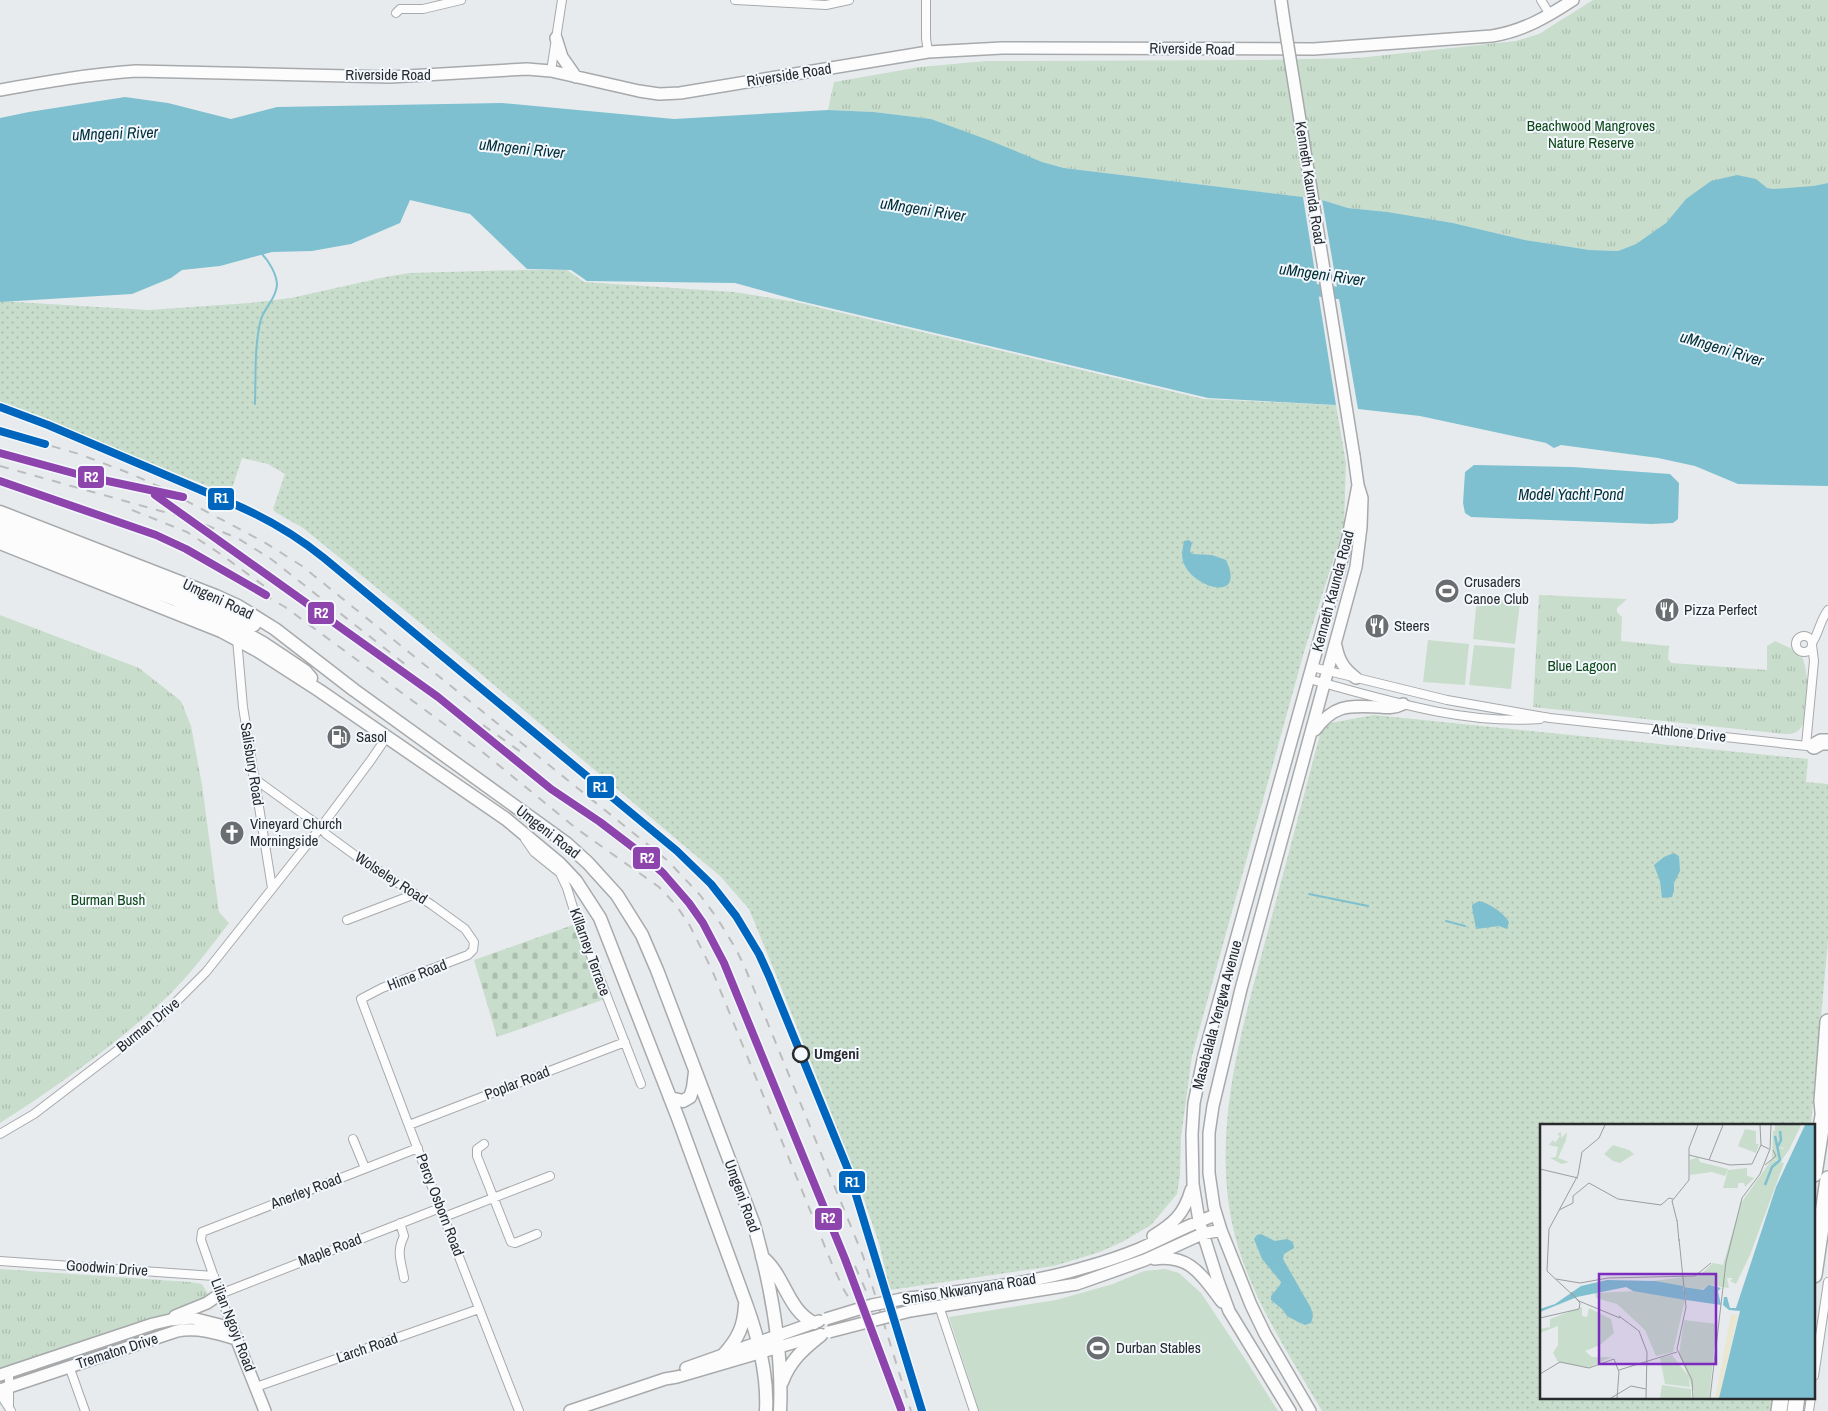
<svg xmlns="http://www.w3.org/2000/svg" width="1828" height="1411" font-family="'Archivo Narrow',sans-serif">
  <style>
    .grass { fill: url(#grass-dots) }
    .cemetery { fill: url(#cemetery-stones) }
    .park { fill: url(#park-tufts) }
    .pitch { fill: #c8ddcb }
    .water { fill: #7ec0d0 }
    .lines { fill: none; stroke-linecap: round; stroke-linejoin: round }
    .stream { stroke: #7ec0d0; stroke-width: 2 }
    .river { stroke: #7ec0d0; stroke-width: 12 }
    .street-casing { stroke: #a7a9ab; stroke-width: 10 }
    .secondary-casing { stroke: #a7a9ab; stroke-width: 14 }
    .primary-casing { stroke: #a7a9ab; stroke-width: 15 }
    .highway-casing { stroke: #a7a9ab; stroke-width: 18 }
    .street { stroke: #fcfcfc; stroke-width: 8 }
    .secondary { stroke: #fcfcfc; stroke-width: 11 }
    .primary { stroke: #fcfcfc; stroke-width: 12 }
    .highway { stroke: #fcfcfc; stroke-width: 15 }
    .rail { stroke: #bcbcbd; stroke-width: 2; stroke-dasharray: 9 9; stroke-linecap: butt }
    .secondary-bridge-casing { stroke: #a7a9ab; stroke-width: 14; stroke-linecap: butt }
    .secondary-bridge { stroke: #fcfcfc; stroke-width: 11 }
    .rail-1-casing { stroke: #f3f8fe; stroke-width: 11 }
    .rail-2-casing { stroke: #f3f8fe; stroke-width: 11 }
    .rail-1 { stroke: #0065bd; stroke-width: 8 }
    .rail-2 { stroke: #8e44ad; stroke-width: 8 }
    .stop-dot { fill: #f3f8fe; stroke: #282a2c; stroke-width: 2.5 }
    .labels { text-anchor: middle; stroke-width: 4; stroke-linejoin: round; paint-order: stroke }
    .street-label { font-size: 15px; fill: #282a2c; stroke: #f3f8fe }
    .park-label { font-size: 15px; fill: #0f4919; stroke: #f3f8fe }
    .poi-label { font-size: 15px; fill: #282a2c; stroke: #f3f8fe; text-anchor: start }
    .stop-label { font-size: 15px; font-weight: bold; fill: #282a2c; stroke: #f3f8fe; text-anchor: start }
    .water-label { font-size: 16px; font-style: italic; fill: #012f38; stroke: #f3f8fe }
    .inset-river { fill: none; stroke: #7ec0d0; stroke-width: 2.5 }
    .inset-road { fill: none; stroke: #9b9ea0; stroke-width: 1 }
    .view { fill: #7b2cbf; fill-opacity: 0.15; stroke: #7b2cbf; stroke-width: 2.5 }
    .inset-edge { fill: none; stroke: #282a2c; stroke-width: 2.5 }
    .line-badge { stroke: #f3f8fe; stroke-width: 2 }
    .badge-label { font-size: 14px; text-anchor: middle; font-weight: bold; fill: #fff }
  </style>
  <defs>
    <pattern id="grass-dots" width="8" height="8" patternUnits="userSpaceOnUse" patternTransform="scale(1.25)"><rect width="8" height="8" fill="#c8ddcb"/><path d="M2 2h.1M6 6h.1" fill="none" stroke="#acbeae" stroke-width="1.8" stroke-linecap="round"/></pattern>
    <pattern id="cemetery-stones" width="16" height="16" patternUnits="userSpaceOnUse" patternTransform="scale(1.25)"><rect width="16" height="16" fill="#c8ddcb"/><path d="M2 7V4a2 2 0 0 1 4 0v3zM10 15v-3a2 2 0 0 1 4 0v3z" fill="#acbeae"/></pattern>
    <pattern id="park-tufts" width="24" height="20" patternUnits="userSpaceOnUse" patternTransform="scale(1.25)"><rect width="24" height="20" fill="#c8ddcb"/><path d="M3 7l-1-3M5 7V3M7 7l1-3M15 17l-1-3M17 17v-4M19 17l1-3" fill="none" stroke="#acbeae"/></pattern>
  </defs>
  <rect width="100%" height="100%" fill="#e8ebee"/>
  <path class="grass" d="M523,270H567L584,282L734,292L796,302L1204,399L1336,405L1346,463L1344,526L1304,652L1192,1056L1181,1137L1180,1175L1177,1194L1151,1225L1122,1242L1100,1252L1054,1266L890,1290L879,1243L853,1168L779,982L749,909L720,876L429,630L303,528L275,512L273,509L285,474L268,464L242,458L230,495L0,402V301L148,310L250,303L291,298L385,277L409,273Z
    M1374,715L1808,759L1806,782L1828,784V941L1811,1125H1542V1397H1772L1770,1411H1322C1289,1354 1250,1297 1234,1232C1210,1131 1242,1028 1268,931C1286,863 1304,795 1322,727L1325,724Z"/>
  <path class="cemetery" d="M573,925L605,999L497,1037L474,960Z"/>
  <path class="park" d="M1593,0H1828V183L1813,186L1783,190L1767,188L1686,199L1666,223L1636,244L1618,251L1590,250L1525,240L1453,223L1388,212L1348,208L1322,200L1303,197L1064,168L1042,162L931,119L874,112L828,110L834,82L920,67L986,61L1262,60L1358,58L1516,41L1539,34Z
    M1539,595L1627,599L1617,608V612L1622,617L1621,641L1669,646L1668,659L1671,663L1767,670V646L1775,641C1783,645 1794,649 1800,654C1810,665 1810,720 1799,730C1795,734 1790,734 1785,734L1533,707Z
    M0,615L139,668L181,701L191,726L202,785L219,912L229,923C209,949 189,976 165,999C115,1045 58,1086 0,1123Z
    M0,1269L190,1282L202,1284L209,1296L205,1302L131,1325L0,1370Z"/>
  <path class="pitch" d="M1477,598L1520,602L1515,644L1473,639Z
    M1428,640L1469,644L1465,685L1423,682Z
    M1474,645L1515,648L1511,689L1469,685Z
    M1165,1269L1179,1273L1201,1293L1249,1365L1278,1411H979L949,1317L1056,1300L1113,1284L1144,1271Z"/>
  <path class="water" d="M125,97L168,103L231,119L277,107L502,103L674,119L828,110L874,112L931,119L991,141L1042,162L1064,168L1303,197L1336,405L1208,398L800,301L735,283L587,281L571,270L527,269L470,214L410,200L400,223L351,244L312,251L272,252L220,266L182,270L171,278L132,294L0,302V118L29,112Z
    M1737,175L1756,179L1767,188L1774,189L1813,186L1828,183V486L1738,484L1695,466L1658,458L1561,445L1554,448L1546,443L1420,416L1358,409L1322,200L1348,208L1388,212L1453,223L1525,240L1590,250L1618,251L1636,244L1666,223L1686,199L1711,181Z
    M1474,465L1572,467L1670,474L1679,483L1678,519L1673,523L1651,524L1471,517L1465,513L1463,503L1465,472Z
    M1189,540L1192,543L1190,551L1192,554L1212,555L1226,560C1247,604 1191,588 1183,561C1181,554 1183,547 1184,541Z
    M1674,853L1679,856L1680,871L1674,883V891L1672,897L1662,898L1660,881L1654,865L1664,857Z
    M1479,901C1489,903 1504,913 1509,922L1507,929L1499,926L1476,929L1472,907V905Z
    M1261,1234L1275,1241L1287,1239L1293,1242L1294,1248L1284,1254L1283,1259L1311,1308L1313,1316L1311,1323L1305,1325L1298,1322L1287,1316L1282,1309L1271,1300V1296L1280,1285L1281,1282L1262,1259L1254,1239L1257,1235Z"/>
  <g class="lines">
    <path class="stream" d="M255,404C256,376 254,346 261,319C265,307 276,299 277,285C277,275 269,261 262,254
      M1309,894L1368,906
      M1446,921L1465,926"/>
    <path class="river" d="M1301,288L1353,295"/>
    <defs>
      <path id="street" d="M735,0L826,5L849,0
        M926,0V38L928,52
        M1541,0L1550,15
        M396,13L400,9H423L461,0
        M551,71L562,0
        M1796 644a8 8 0 1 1 16 0a8 8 0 1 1-16 0Z
        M237,639L243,707L272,888
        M1812,643C1819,633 1820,620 1828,610
        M1312,667L1447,700L1550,718L1816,747
        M1309,679C1382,699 1463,725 1540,719
        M1806,745L1814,661L1812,645
        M253,774L259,782L321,827L326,834L356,856L432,905L465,929L474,942L473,950L468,955L382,988L361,999L440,1208L519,1411
        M525,839L534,852L560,873L567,888L576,917L641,1084
        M347,920L415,894
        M409,1125L625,1042
        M0,1134L34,1114L161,1017L206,972L321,827L371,760L386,738
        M353,1139L365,1168
        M484,1144L477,1149V1156L511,1242L515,1243L537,1234
        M444,1217L550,1176
        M400,1223L404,1236C396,1253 401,1260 404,1278
        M0,1261L214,1276
        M220,1294L440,1208
        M939,1306L974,1411
        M232,1328L201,1240L202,1232L418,1148
        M69,1366L85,1411
        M1814,1376L1828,1282
        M256,1387L479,1309
        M0,1394L11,1411
        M9,1406V1371
        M1809,1411L1811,1397"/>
      <path id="secondary" d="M1281,0L1284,21
        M556,38L562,57L576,77
        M0,90C45,82 90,74 136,71L390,77L527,69L551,71L639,91L659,94L680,93L928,52L1002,48L1314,49L1492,36C1523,31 1547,17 1573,0
        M1336,646C1339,661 1344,669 1356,678
        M1315,730C1335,703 1350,706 1380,707C1389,708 1395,708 1403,704
        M1153,1236C1174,1223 1184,1214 1191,1190
        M1154,1259C1191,1254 1202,1276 1222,1302
        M902,1299C962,1290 1028,1285 1086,1267C1104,1262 1122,1256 1139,1249C1165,1238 1189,1224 1216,1215
        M910,1311L1077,1284L1145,1260L1202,1234L1221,1230
        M175,1316L207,1303L220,1294
        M686,1368L819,1321
        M0,1375L153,1324L170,1320L192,1318L232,1328L265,1411
        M0,1390L177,1331C197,1327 217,1333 236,1339
        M570,1411L665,1379L677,1377L820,1335
        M1290,1411L1229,1311L1218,1281L1199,1221L1193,1184L1192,1134L1194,1103L1204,1055L1348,537L1358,485
        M1310,1411L1265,1334L1251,1305L1221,1230L1214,1207L1209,1173V1133L1213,1106L1241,989L1356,567L1361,527L1362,498L1358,485L1354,456"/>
      <path id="primary" d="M0,512L216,596L238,606L275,629L354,690L566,843L588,863L617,895L642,935L657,970L754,1225C771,1285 783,1348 780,1411
        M0,523L178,591L228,612L254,625
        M0,533L176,600L231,625L263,643L305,671L311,678
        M0,543L221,631L258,651L320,691L506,819L559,863L576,881L600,918L678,1118L745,1301C758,1336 768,1374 766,1411
        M670,1098L683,1101L690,1097L693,1088L695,1072
        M762,1257C785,1275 787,1310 814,1323
        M724,1354C738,1339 744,1326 745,1305
        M782,1382C790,1361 803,1349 821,1335"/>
      <path id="highway" d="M1814,746L1821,742H1828
        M1823,1112L1822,1101L1828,1022
        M1814,1174L1825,1103
        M1814,1275L1828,1179
        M1779,1411L1781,1397
        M1795,1411L1797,1397"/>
    </defs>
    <use href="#street" class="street-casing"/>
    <use href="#secondary" class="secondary-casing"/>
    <use href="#primary" class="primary-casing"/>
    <use href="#highway" class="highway-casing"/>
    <use href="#street" class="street"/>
    <use href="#secondary" class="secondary"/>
    <use href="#primary" class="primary"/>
    <use href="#highway" class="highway"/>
    <path class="rail" d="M0,431L79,454L129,473L160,487L264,542L302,566L668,861L700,895L717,918L736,949L746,970L863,1256L911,1411
      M0,466L182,517
      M0,481L156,535L186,549L285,607L485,754L577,829L659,887L676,905L690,926L712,970L832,1264L844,1290L863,1321
      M132,481L179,511L438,697L551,789L600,822L642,854L663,873L689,903L703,923L724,963L845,1259L902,1411
      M132,510L187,532L219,553L267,588
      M206,525L239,539L271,559L406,665
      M483,725L521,752
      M855,1266L874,1309"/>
    <defs>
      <path id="secondary-bridge" d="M1284,21L1354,456
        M826,1319L872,1305L902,1299
        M829,1332L910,1311"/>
    </defs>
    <use href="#secondary-bridge" class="secondary-bridge-casing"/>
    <use href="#secondary-bridge" class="secondary-bridge"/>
    <defs>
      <path id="rail-1" d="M0,407L48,425L236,505C268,519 297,536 324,558L677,851L711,884L736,916L759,954L769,976L849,1172L922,1411
        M0,431L45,444"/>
      <path id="rail-2" d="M0,453L84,476L183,497
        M0,481L156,535L186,549L266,595
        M155,495L438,697L551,789L600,822L642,854L663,873L689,903L703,923L724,963L845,1259L901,1409"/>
    </defs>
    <use href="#rail-1" class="rail-1-casing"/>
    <use href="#rail-2" class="rail-2-casing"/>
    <use href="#rail-1" class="rail-1"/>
    <use href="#rail-2" class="rail-2"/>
  </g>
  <defs>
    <symbol id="stadium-disc" viewBox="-11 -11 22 22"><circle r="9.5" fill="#6b6e70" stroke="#f3f8fe"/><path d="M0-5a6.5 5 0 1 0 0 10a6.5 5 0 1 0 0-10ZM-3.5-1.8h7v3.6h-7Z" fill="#fff"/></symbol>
    <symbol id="restaurant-disc" viewBox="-11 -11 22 22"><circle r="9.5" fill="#6b6e70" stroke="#f3f8fe"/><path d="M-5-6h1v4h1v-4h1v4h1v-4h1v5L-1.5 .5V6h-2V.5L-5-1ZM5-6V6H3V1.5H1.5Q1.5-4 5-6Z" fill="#fff"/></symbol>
    <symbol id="fuel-disc" viewBox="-11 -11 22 22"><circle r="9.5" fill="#6b6e70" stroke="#f3f8fe"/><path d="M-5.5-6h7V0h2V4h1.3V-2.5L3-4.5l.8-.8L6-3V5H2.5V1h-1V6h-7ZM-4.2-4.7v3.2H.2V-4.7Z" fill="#fff"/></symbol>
    <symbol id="church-disc" viewBox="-11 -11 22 22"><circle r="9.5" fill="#6b6e70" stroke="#f3f8fe"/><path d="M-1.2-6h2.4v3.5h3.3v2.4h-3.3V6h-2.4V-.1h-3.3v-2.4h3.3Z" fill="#fff"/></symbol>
  </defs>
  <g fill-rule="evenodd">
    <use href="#stadium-disc" x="1433" y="577" width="28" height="28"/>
    <use href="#restaurant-disc" x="1653" y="596" width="28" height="28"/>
    <use href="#restaurant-disc" x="1363" y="612" width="28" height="28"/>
    <use href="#fuel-disc" x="325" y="723" width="28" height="28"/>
    <use href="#church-disc" x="218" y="819" width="28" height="28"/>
    <use href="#stadium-disc" x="1084" y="1334" width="28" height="28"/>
  </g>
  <circle class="stop-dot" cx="801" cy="1054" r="8"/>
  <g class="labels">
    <g class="street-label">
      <text transform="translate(1192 49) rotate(1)" y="5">Riverside Road</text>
      <text x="388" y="80">Riverside Road</text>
      <text transform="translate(789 75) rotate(-9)" y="5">Riverside Road</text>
      <text transform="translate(1310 183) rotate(81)" y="5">Kenneth Kaunda Road</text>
      <text transform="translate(1333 591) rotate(-75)" y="5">Kenneth Kaunda Road</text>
      <text transform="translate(218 599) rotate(25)" y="5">Umgeni Road</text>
      <text transform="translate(1689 733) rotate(6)" y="5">Athlone Drive</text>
      <text transform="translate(252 764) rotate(81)" y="5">Salisbury Road</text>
      <text transform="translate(548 832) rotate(38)" y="5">Umgeni Road</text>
      <text transform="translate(391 878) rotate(33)" y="5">Wolseley Road</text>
      <text transform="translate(590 952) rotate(70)" y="5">Killarney Terrace</text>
      <text transform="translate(417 975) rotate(-21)" y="5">Hime Road</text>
      <text transform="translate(1217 1015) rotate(-75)" y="5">Masabalala Yengwa Avenue</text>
      <text transform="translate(148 1025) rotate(-39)" y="5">Burman Drive</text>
      <text transform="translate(517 1083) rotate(-21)" y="5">Poplar Road</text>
      <text transform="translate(306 1191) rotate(-21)" y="5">Anerley Road</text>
      <text transform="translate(742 1196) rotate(70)" y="5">Umgeni Road</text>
      <text transform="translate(440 1205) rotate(69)" y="5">Percy Osborn Road</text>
      <text transform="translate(330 1250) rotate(-21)" y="5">Maple Road</text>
      <text transform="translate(107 1268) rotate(4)" y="5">Goodwin Drive</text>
      <text transform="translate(969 1289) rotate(-9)" y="5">Smiso Nkwanyana Road</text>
      <text transform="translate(233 1325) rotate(69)" y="5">Lilian Ngoyi Road</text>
      <text transform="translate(367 1348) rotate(-19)" y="5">Larch Road</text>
      <text transform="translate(117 1351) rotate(-18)" y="5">Trematon Drive</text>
    </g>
    <g class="park-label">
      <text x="1591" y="131">Beachwood Mangroves<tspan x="1591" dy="17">Nature Reserve</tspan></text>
      <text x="1582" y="671">Blue Lagoon</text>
      <text x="108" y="905">Burman Bush</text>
    </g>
    <g class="poi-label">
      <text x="1464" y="587">Crusaders<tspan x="1464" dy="17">Canoe Club</tspan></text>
      <text x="1684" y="615">Pizza Perfect</text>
      <text x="1394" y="631">Steers</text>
      <text x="356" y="742">Sasol</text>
      <text x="250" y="829">Vineyard Church<tspan x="250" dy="17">Morningside</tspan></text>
      <text x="1116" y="1353">Durban Stables</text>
    </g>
    <g class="stop-label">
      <text x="814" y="1059">Umgeni</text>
    </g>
    <g class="water-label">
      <text transform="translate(115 133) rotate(-2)" y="6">uMngeni River</text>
      <text transform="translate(522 148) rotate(6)" y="6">uMngeni River</text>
      <text transform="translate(923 209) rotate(9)" y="6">uMngeni River</text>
      <text transform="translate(1322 274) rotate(8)" y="6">uMngeni River</text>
      <text transform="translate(1722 348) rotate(17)" y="6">uMngeni River</text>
      <text x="1571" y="500">Model Yacht Pond</text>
    </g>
  </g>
  <g transform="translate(1540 1124)">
    <rect width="275" height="275" fill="#e8ebee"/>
    <path d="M235,1H258L252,17L245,24L236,23ZM96,167L145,176L133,228L116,232L105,206L77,180L56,174L55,169ZM144,196L177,200L169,274H154V268L139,230Z" fill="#c8ddcb"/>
    <path d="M257,1H261L249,26L241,37L232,35L233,7L237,6V23L243,25L251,18ZM21,8V14L27,8L26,16L18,34L29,38L22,40L10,34L16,33L18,23L9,21L13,16L15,19L20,12L17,10ZM73,21L89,26L94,30L80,39L73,37L64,30Z" fill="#c8ddcb"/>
    <path d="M191,190L198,191L179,274H175Z" fill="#e9e6d2"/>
    <path d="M158,33L160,38L188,45L185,52L172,48L150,51V36ZM232,35L244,39L210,131L196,160L190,157L193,154H187L189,164L170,161L161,166L112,157L160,151L173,139L183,141L201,79ZM207,44V52L214,54L205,63L204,59H198V64H183L188,46ZM42,183V192L47,193L49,184L71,195L74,209L60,221L45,227L52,233H72L48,244L18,238L13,229L18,221V202L0,209V205L10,203V195Z" fill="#c8ddcb"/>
    <path d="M205,5L216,7V20H219L216,29L198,22ZM132,231L148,252L150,263L125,260L120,234ZM122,261L151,265V274H120Z" fill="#c8ddcb"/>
    <path d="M265,1H275V274H179L200,187L189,186L183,181L184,173H187L190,184H196L236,63ZM67,156L115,157L143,162L145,176L93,167L86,163L37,173L0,188V185L15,180L41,162ZM169,161L181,164L178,167L181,181L146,176L144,163L163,166Z" fill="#7ec0d0"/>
    <path class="inset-river" d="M237,24L241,16L240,7M225,61L232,43L240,36L235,12"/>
    <path class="inset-road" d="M65,1L59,14L42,28L38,51L9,105L7,147L39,177L80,194M220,1L221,21L229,25M149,31L190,41L212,40L221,21M169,36L183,1M225,41L236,32L233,26M0,45L38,54M19,86L33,79V72L49,59L78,75L121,81L129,74L133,75M137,96L139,117M137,97L132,77L149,56V24L158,1M139,115L146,183L137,225L152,256L153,274M16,155L40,159L68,154L155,152L171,139M79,192L99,207L107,228L106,274M0,194L39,185L40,179L31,168M79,246L137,228M0,250L20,238L49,244L74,235L79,248L77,274M71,274L91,262L106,265M170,274L186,138L202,74L220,50L230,25L231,1"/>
    <path class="view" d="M59,150H176V240H59Z"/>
    <rect width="275" height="275" class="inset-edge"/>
  </g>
  <g class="line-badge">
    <rect x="77" y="465" width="28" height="24" rx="5" fill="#8e44ad"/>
    <rect x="207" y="487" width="28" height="24" rx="5" fill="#0065bd"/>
    <rect x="307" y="601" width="28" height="24" rx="5" fill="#8e44ad"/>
    <rect x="586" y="775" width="29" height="24" rx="5" fill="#0065bd"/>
    <rect x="632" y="846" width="29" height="24" rx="5" fill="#8e44ad"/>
    <rect x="838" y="1170" width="28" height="24" rx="5" fill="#0065bd"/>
    <rect x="814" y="1207" width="29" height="24" rx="5" fill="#8e44ad"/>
  </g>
  <g class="badge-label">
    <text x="91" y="482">R2</text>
    <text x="221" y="503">R1</text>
    <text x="321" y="618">R2</text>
    <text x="600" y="792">R1</text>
    <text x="647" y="863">R2</text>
    <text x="852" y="1187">R1</text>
    <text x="828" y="1223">R2</text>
  </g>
</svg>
